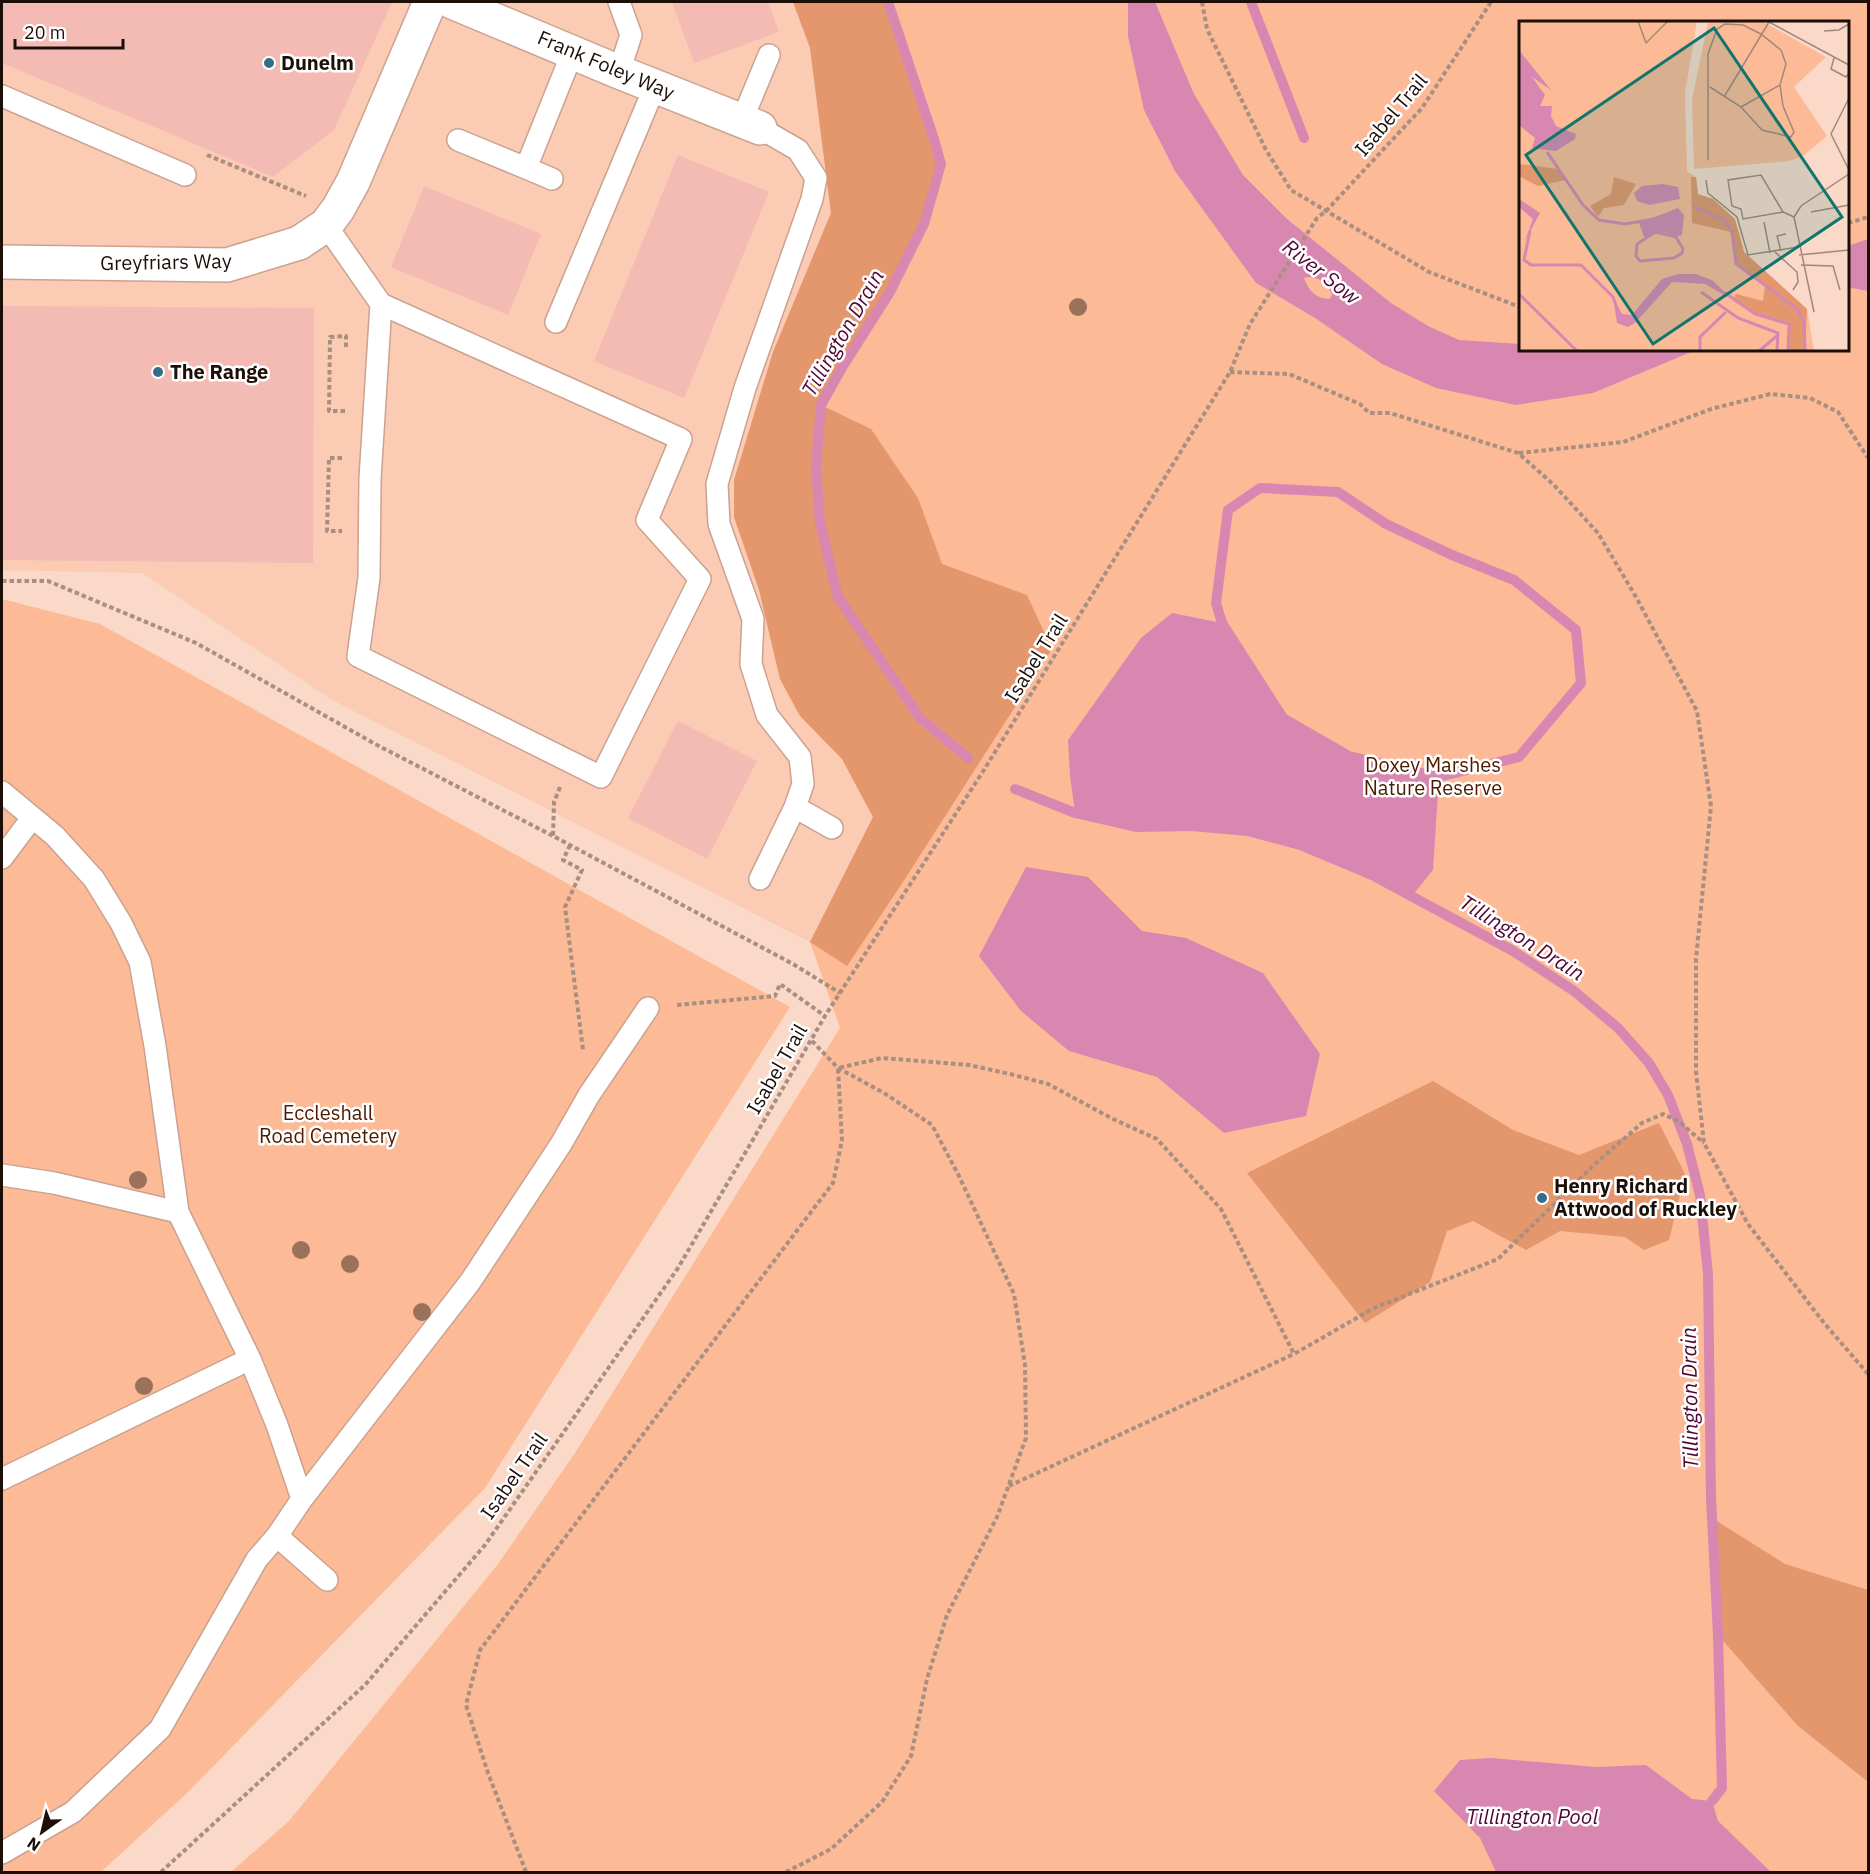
<svg xmlns="http://www.w3.org/2000/svg" width="1870" height="1874" font-family="'IBM Plex Sans',sans-serif">
  <style>
    .built { fill: #fccbb3 }
    .green { fill: #fcba97; fill-rule: evenodd }
    .forest { fill: #e4966c }
    .water { fill: #d888b0; fill-rule: evenodd }
    .lines { fill: none; stroke-linecap: round; stroke-linejoin: round }
    .stream { stroke: #d888b0; stroke-width: 10 }
    .building { fill: #f3bbb3 }
    .service-casing { stroke: #caa28f; stroke-width: 24 }
    .minor-casing { stroke: #caa28f; stroke-width: 36 }
    .path { stroke: #a88f81; stroke-width: 4; stroke-dasharray: 4.5 3; stroke-linecap: butt }
    .service { stroke: #fff; stroke-width: 21 }
    .minor { stroke: #fff; stroke-width: 33 }
    .tree { fill: #9a715a }
    .poi-dot { fill: #346e87; stroke: #fff; stroke-width: 2 }
    .labels { text-anchor: middle; stroke-width: 5; stroke-linejoin: round; paint-order: stroke }
    .poi-label { font-size: 20px; font-weight: bold; fill: #1c0f08; stroke: #fff; text-anchor: start }
    .street-label { font-size: 20px; fill: #1c0f08; stroke: #fff }
    .park-label { font-size: 20px; fill: #4c1c00; stroke: #fff }
    .water-label { font-size: 21px; font-style: italic; fill: #4e0633; stroke: #fff }
    .inset-river { fill: none; stroke: #d888b0; stroke-width: 3 }
    .inset-road { fill: none; stroke: #a1887b; stroke-width: 1.5 }
    .view { fill: #0f766e; fill-opacity: 0.15; stroke: #0f766e; stroke-width: 3 }
    .inset-edge { fill: none; stroke: #1c0f08; stroke-width: 3 }
  </style>
  <rect width="100%" height="100%" fill="#fad9c8"/>
  <path class="built" d="M2,2H793L810,48L826,147L831,213L773,352L734,480V517L759,590L780,679L800,716L842,759L874,817L810,942L332,700L142,573L2,570Z"/>
  <path class="green" d="M793,2H1868V1872H231L289,1821L498,1564L575,1453L840,1028L810,942L873,817L842,759L800,716L780,679L759,590L734,517V480L773,352L831,213L810,48ZM1520,22H1848V350H1520Z
    M2,599L100,624L790,1007L485,1488L187,1793L101,1872H2Z"/>
  <path class="forest" d="M793,2H888L934,139L941,164L924,224L890,292L843,366L821,405L871,429L918,498L942,564L1027,595L1052,649L903,882L847,966L810,942L873,817L842,759L800,716L780,679L759,590L734,517V480L773,352L831,213L810,48Z
    M1433,1081L1513,1130L1579,1155L1659,1123L1685,1174L1669,1240L1644,1250L1625,1237L1560,1231L1526,1250L1473,1221L1447,1231L1430,1282L1365,1323L1247,1173Z
    M1712,1518L1785,1564L1868,1590V1782L1797,1725L1718,1635Z"/>
  <path class="water" d="M1128,2H1155L1194,94L1243,175L1287,219L1391,303L1428,326L1459,340L1520,344V350H1696L1593,393L1516,405L1436,388L1382,364L1315,318L1256,283L1175,171L1144,110L1128,36ZM1309,277C1321,278 1328,284 1332,295L1330,299C1316,299 1308,290 1304,278Z
    M1868,239V291L1852,288L1848,290V246Z
    M1172,613L1222,623L1283,718L1349,756L1439,777L1433,870L1412,896L1374,876L1300,845L1248,831L1192,826L1136,827L1075,813L1070,776L1068,740L1141,638Z
    M1026,867L1088,877L1142,931L1186,938L1263,973L1320,1054L1306,1116L1224,1133L1157,1077L1069,1051L1021,1011L979,956Z
    M1491,1758L1596,1767L1646,1765L1692,1799L1712,1801L1718,1821L1771,1872H1496L1480,1838L1434,1791L1460,1760Z"/>
  <g class="lines">
    <path class="stream" d="M888,2L934,139L941,164L924,224L890,292L843,366L821,405L816,466L820,523L838,597L920,718L968,758
      M1251,2L1304,138
      M1260,488L1338,492L1386,524L1452,555L1514,580L1576,630L1581,683L1519,757L1439,777L1349,756L1283,718L1222,623L1216,603L1228,510Z
      M1015,789L1075,813L1136,827L1192,826L1248,831L1300,845L1374,876L1513,951L1574,991L1618,1028L1649,1063L1668,1095L1687,1144L1700,1195L1708,1274L1711,1498L1718,1635L1722,1788L1712,1801"/>
  </g>
  <path class="building" d="M2,2H392L334,130L273,177L2,63Z
    M672,2H768L779,32L694,63Z
    M678,155L769,192L684,398L594,361Z
    M424,186L541,234L508,315L391,267Z
    M2,306L314,308L313,563L2,560Z
    M678,721L757,761L707,859L628,818Z"/>
  <g class="lines">
    <defs>
      <path id="service" d="M619,72L631,35L619,2
        M2,96L185,175
        M742,120L769,55
        M458,140L526,168L573,51
        M526,168L552,179
        M326,225L381,304L370,479L369,578L358,656L601,777L700,579L647,520L681,439L381,304
        M556,322L655,86
        M2,792L55,836L94,879L121,923L140,962L155,1046L178,1212L250,1359L277,1425L302,1499
        M795,807L832,828
        M2,858L32,818
        M760,879L795,807L803,784L800,757L767,715L751,664L753,619L719,524L717,484L745,388L812,199L816,178L798,150L760,128
        M2,1175L54,1183L178,1212
        M2,1479L250,1359
        M277,1536L327,1580
        M2,1853L73,1812L160,1729L257,1559L277,1536L302,1499L470,1282L561,1144L589,1095L648,1008"/>
      <path id="minor" d="M452,2L619,72L760,128
        M2,262L227,265L299,243L326,225L338,209L353,182L430,2"/>
    </defs>
    <use href="#service" class="service-casing"/>
    <use href="#minor" class="minor-casing"/>
    <path class="path" d="M1202,2L1207,29L1266,150L1291,190L1429,272L1520,307
      M207,155L306,196
      M1848,223L1868,217
      M1230,372L1289,374L1360,404L1369,413H1390L1518,453L1553,484L1598,533L1636,597L1697,711L1711,806L1696,959V1072L1704,1143L1748,1224L1824,1323L1868,1374
      M345,411H329L330,337L346,336V347
      M1519,453L1623,442L1711,409L1770,394L1810,398L1838,412L1868,458
      M342,458H329L327,531H342
      M2,581H48L196,643L377,745L553,836
      M560,787L554,802L553,836L793,964L840,993
      M570,845L563,860L582,870L565,907L583,1050
      M677,1005L775,996L780,984L825,1016
      M1009,1486L1294,1354
      M161,1872L365,1685L485,1545L678,1268L825,1016L982,773L1230,372L1250,324L1317,218L1326,211L1422,108L1491,2
      M526,1872L488,1773L466,1705L480,1650L833,1183L842,1140L838,1068L882,1058L969,1065L1010,1074L1048,1084L1113,1119L1157,1139L1221,1209L1294,1354L1374,1308L1498,1259L1596,1163L1642,1123L1663,1114L1678,1121L1704,1143
      M786,1872L831,1849L882,1802L911,1756L927,1679L947,1615L997,1517L1026,1438L1025,1365L1014,1294L959,1176L932,1125L884,1093L838,1068L811,1040"/>
    <use href="#service" class="service"/>
    <use href="#minor" class="minor"/>
  </g>
  <g class="tree">
    <circle cx="1078" cy="307" r="9"/>
    <circle cx="138" cy="1180" r="9"/>
    <circle cx="301" cy="1250" r="9"/>
    <circle cx="350" cy="1264" r="9"/>
    <circle cx="422" cy="1312" r="9"/>
    <circle cx="144" cy="1386" r="9"/>
  </g>
  <g class="poi-dot">
    <circle cx="269" cy="63" r="6"/>
    <circle cx="158" cy="372" r="6"/>
    <circle cx="1542" cy="1198" r="6"/>
  </g>
  <g class="labels">
    <g class="poi-label">
      <text x="281" y="70">Dunelm</text>
      <text x="170" y="379">The Range</text>
      <text x="1554" y="1193">Henry Richard<tspan x="1554" dy="23">Attwood of Ruckley</tspan></text>
    </g>
    <g class="street-label">
      <text transform="translate(606 65) rotate(23)" y="7">Frank Foley Way</text>
      <text transform="translate(1391 115) rotate(-50)" y="7">Isabel Trail</text>
      <text transform="translate(166 262) rotate(-1)" y="7">Greyfriars Way</text>
      <text transform="translate(1036 658) rotate(-58)" y="7">Isabel Trail</text>
      <text transform="translate(777 1069) rotate(-60)" y="7">Isabel Trail</text>
      <text transform="translate(514 1476) rotate(-55)" y="7">Isabel Trail</text>
    </g>
    <g class="park-label">
      <text x="1433" y="772">Doxey Marshes<tspan x="1433" dy="23">Nature Reserve</tspan></text>
      <text x="328" y="1120">Eccleshall<tspan x="328" dy="23">Road Cemetery</tspan></text>
    </g>
    <g class="water-label">
      <text transform="translate(1321 272) rotate(38)" y="7">River Sow</text>
      <text transform="translate(843 333) rotate(-60)" y="7">Tillington Drain</text>
      <text transform="translate(1522 938) rotate(32)" y="7">Tillington Drain</text>
      <text transform="translate(1690 1398) rotate(-91)" y="7">Tillington Drain</text>
      <text x="1532" y="1824">Tillington Pool</text>
    </g>
  </g>
  <g transform="translate(1519 21)">
    <rect width="330" height="330" fill="#fad9c8"/>
    <path d="M0,0H178L166,72L168,150L177,156L179,173L194,178L221,213L225,231L288,288L295,330H0ZM189,0H243L307,36L275,66L308,115L284,135L270,140L175,148L173,79Z" fill="#fcba97"/>
    <path d="M1,143L39,148L47,159L19,165L0,155ZM95,156L117,163L105,184L85,187L79,196L71,185L92,173ZM172,156H177L179,173L194,178L216,198L225,231L288,288L286,330H269L270,303L236,293L214,280L217,273L244,280L246,266L217,243L212,211L173,202Z" fill="#e4966c"/>
    <path d="M0,29L32,69L13,56L26,74L21,85H33L32,95L37,105L57,113L56,118L37,130L13,127L16,117L0,104ZM144,163L159,166L161,178L130,184L118,180L115,172L123,165ZM0,178L21,192L6,220L14,198L0,186ZM159,187L165,194L163,214L157,216L145,211L125,216L120,202ZM159,253H177L193,259L214,279L186,263L153,261L116,302L109,306L98,302L94,276L103,293L113,294L143,258Z" fill="#d888b0"/>
    <path class="inset-river" d="M28,131L64,184L80,199L106,203L141,197M174,185L205,199L213,211L217,243L278,288L285,301L286,330M11,210L5,239L12,244H62L94,276L98,287M136,211L157,216L164,228L163,232L155,237L121,240L117,235L118,223ZM182,271L219,297L259,312L258,330M205,271L236,293L270,303L269,330M0,273L58,330M181,330V316L207,291M240,330L259,314"/>
    <path class="inset-road" d="M119,0L127,22M248,0L330,44M305,10L320,9L330,3M127,22L149,0M315,37L312,48L327,56L330,52M191,66L222,86L243,109L272,116L275,111L264,85L261,64M205,76L250,1M330,77L312,113L330,149M189,139V33L198,8L206,3L224,4L242,13L262,29L267,43L261,64L222,86M187,159L189,172L218,196L229,234L279,226M264,191L224,198L222,188L213,185L209,159L242,154L264,191L275,196M292,191L330,184M245,201L251,232M262,230L258,215L267,213M256,231L278,251L279,261L274,269M280,234L330,229M282,244L314,245L321,269M295,291L275,196L282,185L330,153"/>
    <path class="view" d="M195,7L323,196L134,323L7,134Z"/>
    <rect width="330" height="330" class="inset-edge"/>
  </g>
  <rect width="1870" height="1874" fill="none" stroke="#1c0f08" stroke-width="6"/>
  <g transform="translate(42 1832) rotate(214)" stroke="#ffffff" stroke-width="4.5" paint-order="stroke">
  <path d="M0-4.5L10 22L0 15L-10 22Z" fill="#1c0f08"/>
  <text y="-9" font-size="16" font-weight="bold" text-anchor="middle" fill="#1c0f08">N</text>
  </g>
  <path d="M15 39v9h108v-9" fill="none" stroke="#1c0f08" stroke-width="3"/>
  <text x="24" y="39" font-size="18" fill="#1c0f08" stroke="#ffffff" stroke-width="4.5" paint-order="stroke">20 m</text>
</svg>
